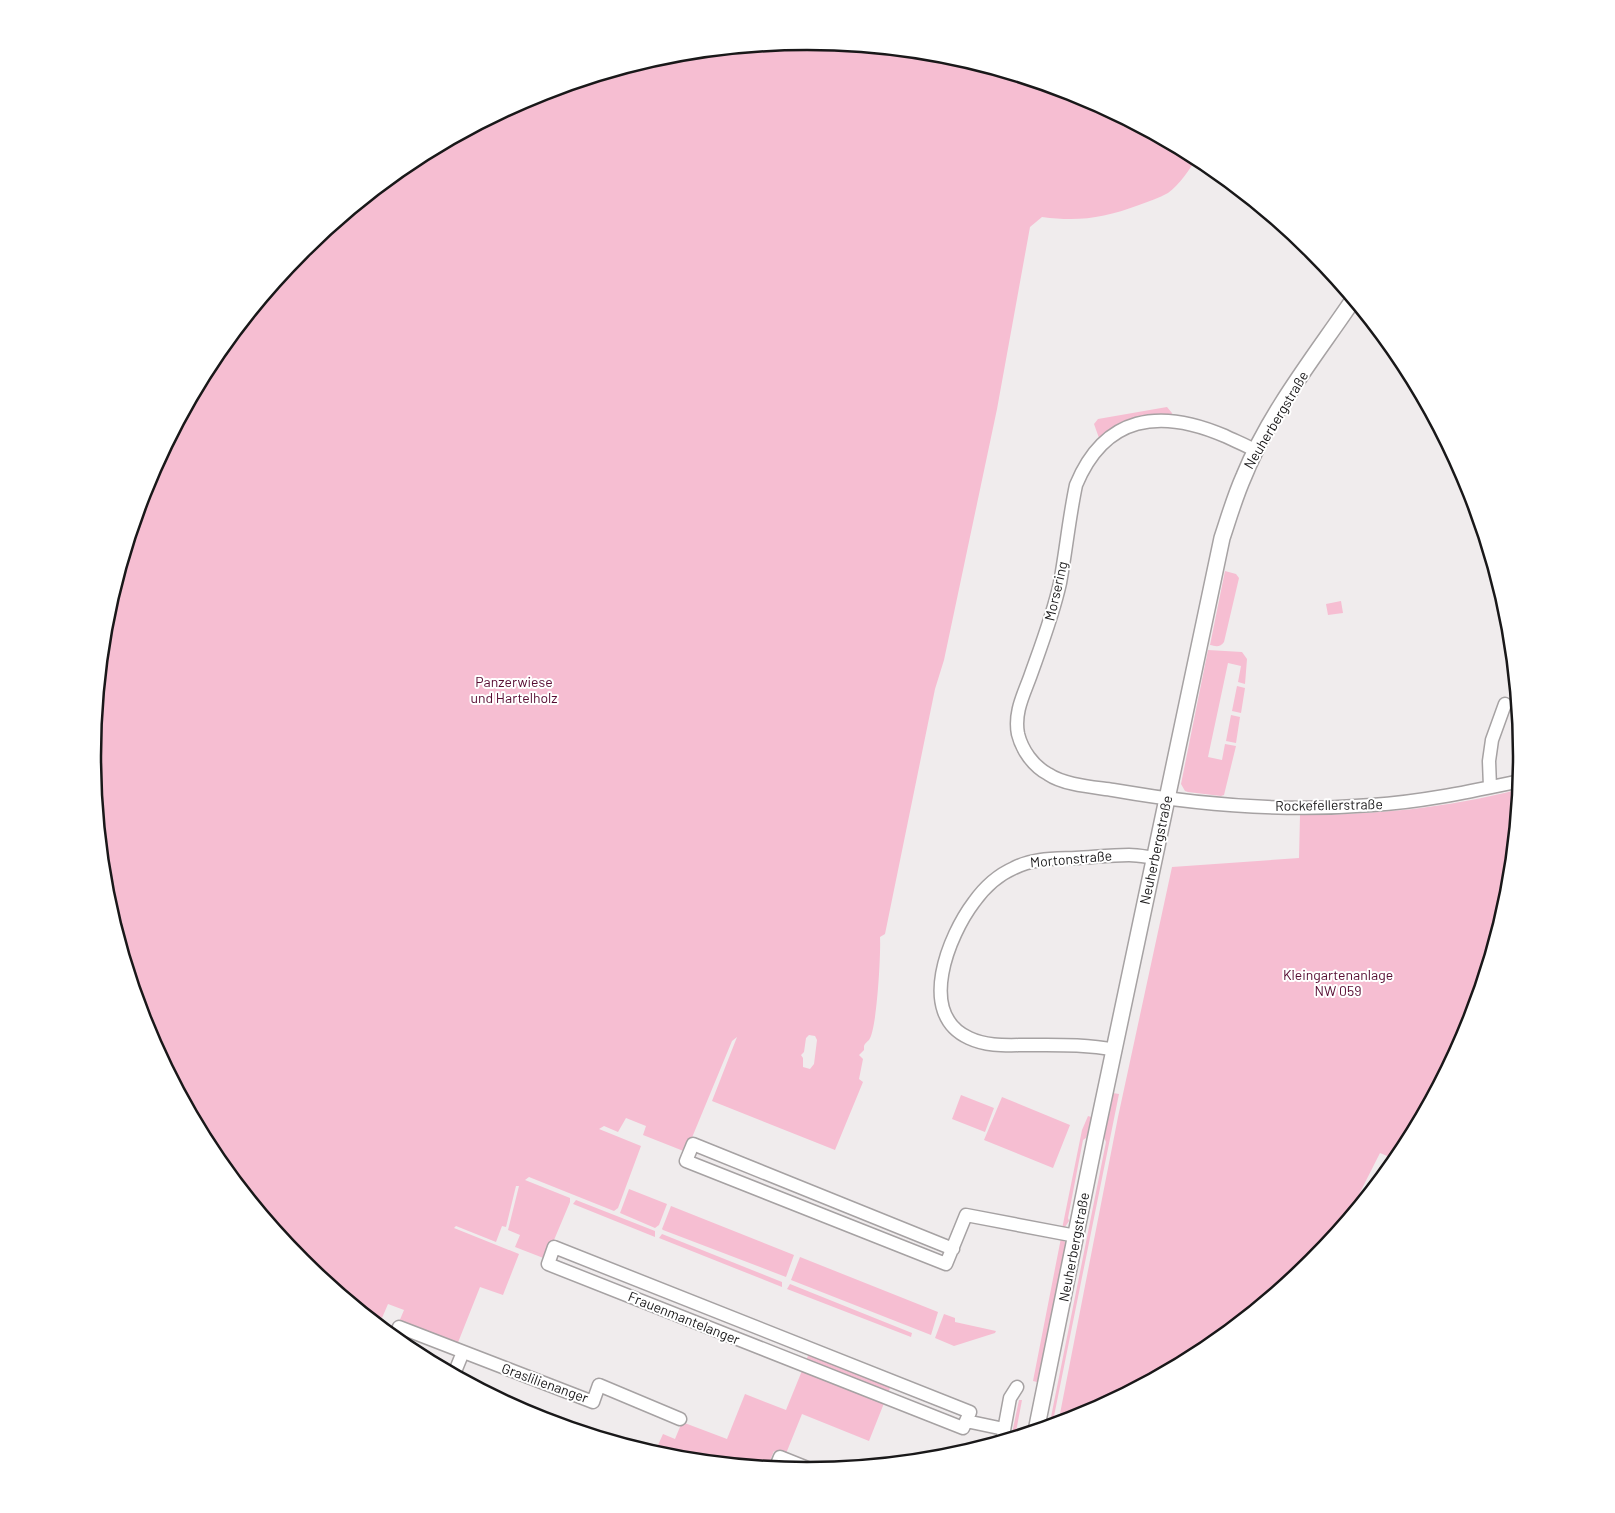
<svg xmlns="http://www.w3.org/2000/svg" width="1615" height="1513" font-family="Barlow,sans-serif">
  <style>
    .green { fill: #f6bed2; fill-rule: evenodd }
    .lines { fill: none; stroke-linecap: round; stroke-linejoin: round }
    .minor-casing { stroke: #a6a2a3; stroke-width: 15 }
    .major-casing { stroke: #a6a2a3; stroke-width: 18 }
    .minor { stroke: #fff; stroke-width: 12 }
    .major { stroke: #fff; stroke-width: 15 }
    .labels { text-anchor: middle; stroke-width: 4; stroke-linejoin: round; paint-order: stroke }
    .street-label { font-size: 14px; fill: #191819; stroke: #fff }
    .park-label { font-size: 14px; fill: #560b31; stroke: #fff }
    .rim { fill: none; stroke: #191819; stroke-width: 2.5 }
  </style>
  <rect width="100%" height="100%" fill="#f0eced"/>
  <path class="green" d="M808,41L947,55L1081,96L1197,158C1189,170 1180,184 1168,193C1159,198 1149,201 1139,205C1104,218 1079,222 1042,217L1030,227L997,409L944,660L935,689L885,934L880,937C881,953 877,1030 869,1040C867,1042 865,1043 864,1046V1050L859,1055L863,1059L859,1079L863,1082L835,1150L712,1101L737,1037L732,1041L686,1152L643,1135L646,1126L626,1118L618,1132L604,1126L599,1129L641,1146L618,1208L614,1211L529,1177L525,1180L570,1198V1202L546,1259L515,1247L520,1235L508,1230L519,1186H516L506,1227L502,1226L496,1242L456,1226L454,1228L519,1254L503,1295L480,1287L457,1345L399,1322L404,1310L388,1304L382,1318L357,1308L302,1262L213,1154L147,1030L106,896L92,756L106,617L147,483L213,359L302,251L410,162L534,96L668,55ZM809,1035L815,1036L817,1040L814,1064L810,1069L803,1067V1058L801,1055L804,1052L806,1038Z
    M1167,407L1172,413L1171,416L1110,430L1099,438L1094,424L1098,419Z
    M1225,571L1236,574L1239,578L1224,642C1220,648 1215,646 1210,645Z
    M1341,601L1343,613L1328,615L1326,604Z
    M1208,650L1242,652L1247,659L1245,684L1238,682L1241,666L1228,663L1208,757L1222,760L1225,744L1236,746L1224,795L1221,796L1188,792L1185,791L1181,784Z
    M1237,686L1245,688L1241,713L1232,711Z
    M1231,715L1240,717L1236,743L1226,741Z
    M1520,789L1509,896L1478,997L1392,1158L1380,1153L1343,1226L1313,1262L1205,1351L1081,1417L1058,1424L1118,1117L1172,867L1299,858L1300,815C1374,815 1448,808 1520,789Z
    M1113,1093L1119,1094L1052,1426L1049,1427L1106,1142L1104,1137Z
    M961,1095L994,1108L985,1132L952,1119Z
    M1002,1097L1070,1125L1053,1168L984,1140Z
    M1088,1116L1094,1118L1086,1138L1083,1140L1068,1218L1069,1221L1065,1227L1062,1229L1082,1130Z
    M629,1189L667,1204L659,1225L655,1228L620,1213Z
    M576,1200L655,1231V1237L573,1204Z
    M671,1206L794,1255L786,1277L663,1230L662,1229Z
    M662,1234L782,1282V1287L659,1238Z
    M1061,1238L1066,1243L1068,1248L1064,1253L1045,1347L1043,1368L1039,1374L1037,1382L1033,1381Z
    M800,1257L938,1312L931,1335L791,1280Z
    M790,1284L912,1333L911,1337L787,1289Z
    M944,1314L955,1318V1322L996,1331L995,1333L954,1346L935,1338Z
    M366,1315L402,1330L398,1341Z
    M810,1351L892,1383L869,1441L802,1414L785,1456L774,1451L767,1468L741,1459L738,1465L668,1458L654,1454L663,1434L675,1439L682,1422L727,1439L745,1394L786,1410Z
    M1019,1400H1022L1015,1437L1005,1440L1006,1437L1011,1438Z"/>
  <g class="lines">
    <defs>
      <path id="minor" d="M1256,451C1246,445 1235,441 1225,436C1160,408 1105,415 1076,485C1069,518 1066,551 1060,583C1053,615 1041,646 1030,677C1023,696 1014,713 1018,734C1022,750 1033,766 1048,774C1064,785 1093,787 1113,790C1198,805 1286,812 1372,805C1422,802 1472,791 1520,781
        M1490,787L1489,761L1492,740L1505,704
        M1115,1050C1086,1044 1057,1045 1028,1045C1008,1045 988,1047 969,1038C916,1014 949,935 974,902C984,888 998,875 1014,868C1033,858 1055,859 1076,858C1094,857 1112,855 1129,855C1138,855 1147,857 1155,858
        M554,1247L970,1412L963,1428L548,1264Z
        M953,1249L693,1144L686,1161L946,1264L966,1215L1076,1236
        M399,1327L593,1402L599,1385L680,1419
        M454,1374L463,1352
        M966,1421L1004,1429
        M1002,1441L1010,1398L1017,1387
        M775,1469L780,1457L815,1471"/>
      <path id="major" d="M1036,1431L1095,1140L1222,538C1229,517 1235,496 1244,476C1270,412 1315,356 1353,300"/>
    </defs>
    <use href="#minor" class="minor-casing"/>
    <use href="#major" class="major-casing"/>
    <use href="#minor" class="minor"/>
    <use href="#major" class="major"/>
  </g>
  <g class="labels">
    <g class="street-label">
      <text transform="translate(1276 420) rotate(-59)" y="5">Neuherbergstraße</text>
      <text transform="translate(1056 591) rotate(-77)" y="5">Morsering</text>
      <text transform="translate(1329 805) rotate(-1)" y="5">Rockefellerstraße</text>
      <text transform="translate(1156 850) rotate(-78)" y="5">Neuherbergstraße</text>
      <text transform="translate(1071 859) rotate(-5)" y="5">Mortonstraße</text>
      <text transform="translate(1074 1247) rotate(-79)" y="5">Neuherbergstraße</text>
      <text transform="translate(684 1318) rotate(22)" y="5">Frauenmantelanger</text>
      <text transform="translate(545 1383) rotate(20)" y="5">Graslilienanger</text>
    </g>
    <g class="park-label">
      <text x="514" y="687">Panzerwiese<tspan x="514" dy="16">und Hartelholz</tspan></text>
      <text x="1338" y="980">Kleingartenanlage<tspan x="1338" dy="16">NW 059</tspan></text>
    </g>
  </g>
  <path d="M0 0H1615V1513H0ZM101 756a706 706 0 1 1 1412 0a706 706 0 1 1-1412 0Z" fill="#fff" fill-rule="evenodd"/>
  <path class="rim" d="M101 756a706 706 0 1 1 1412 0a706 706 0 1 1-1412 0Z"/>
</svg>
